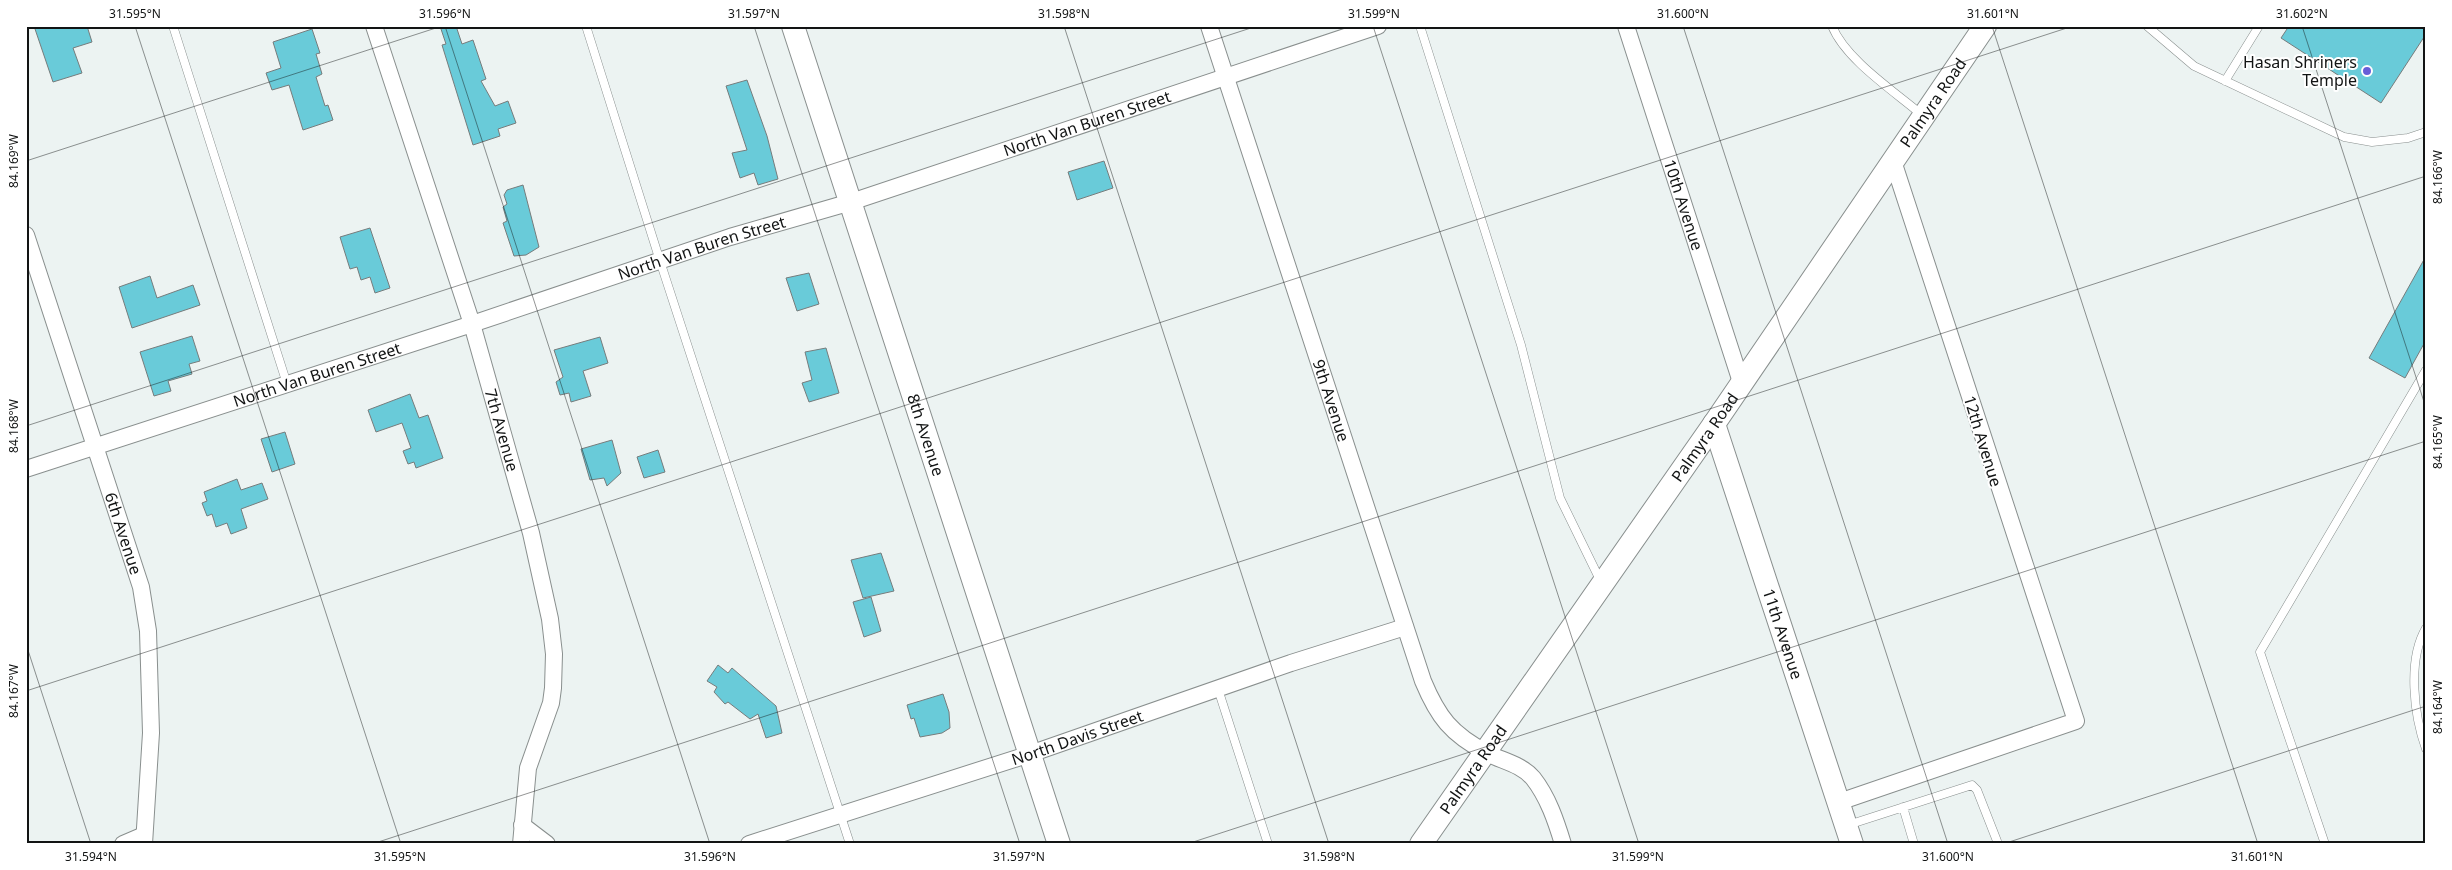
<svg xmlns="http://www.w3.org/2000/svg" width="2452" height="870" font-family="'Noto Sans',sans-serif">
  <style>
    .building { fill: #69cbd9; stroke: #767c7c }
    .lines { fill: none; stroke-linecap: round; stroke-linejoin: round }
    .lane-casing { stroke: #898f8e; stroke-width: 9 }
    .street-casing { stroke: #898f8e; stroke-width: 18 }
    .secondary-casing { stroke: #898f8e; stroke-width: 24 }
    .lane { stroke: #fff; stroke-width: 8 }
    .street { stroke: #fff; stroke-width: 16 }
    .secondary { stroke: #fff; stroke-width: 22 }
    .ticks { fill: none; stroke: #121414; stroke-width: 1; stroke-opacity: 0.45 }
    .poi-dot { fill: #685ed8; stroke: #fff; stroke-width: 2 }
    .labels { text-anchor: middle; stroke-width: 4; stroke-linejoin: round; paint-order: stroke }
    .poi-label { font-size: 16px; fill: #121414; stroke: #fff; text-anchor: end }
    .street-label { font-size: 16px; fill: #121414; stroke: #fff }
    .neatline { fill: none; stroke: #121414; stroke-width: 2 }
    .ticks-label { font-size: 12px; text-anchor: middle; fill: #121414 }
  </style>
  <rect width="100%" height="100%" fill="#ecf3f2"/>
  <path class="building" d="M34,26H87L92,42L73,48L82,73L53,82Z
    M440,26H456L462,44L473,40L486,79L481,81L495,106L508,101L516,123L498,129L500,136L473,145L442,45L446,44Z
    M2289,26H2426V34L2381,103L2281,38Z
    M312,29L320,53L316,54L322,74L316,77L325,106L328,105L333,120L303,130L289,85L272,90L266,73L281,68L273,42Z
    M747,80L767,136L778,179L758,185L754,173L740,178L732,153L747,150L726,86Z
    M1104,161L1113,188L1077,200L1068,172Z
    M523,185L539,247L526,255L514,256L503,223L507,221L503,207L507,204L504,195L507,190Z
    M370,228L390,288L375,293L370,277L361,280L357,267L350,269L340,237Z
    M2426,256V340L2405,378L2369,358Z
    M809,273L819,304L797,311L786,278Z
    M150,276L157,298L193,285L200,305L132,328L119,287Z
    M192,336L200,361L189,364L192,374L168,381L171,391L154,396L140,352Z
    M600,337L608,363L583,371L591,396L571,402L569,393L560,395L556,382L563,377L554,350Z
    M826,348L839,393L809,402L802,383L812,380L805,352Z
    M410,394L419,418L428,415L443,458L416,468L414,462L408,464L403,451L411,448L402,423L376,432L368,410Z
    M285,432L295,464L272,472L261,439Z
    M612,440L621,473L607,486L604,478L590,480L581,449Z
    M658,450L665,472L644,478L637,457Z
    M237,479L241,490L262,483L268,499L241,509L247,528L231,534L227,523L216,527L212,514L207,516L202,503L207,501L204,492Z
    M881,553L894,591L863,598L851,560Z
    M871,597L881,631L864,637L853,602Z
    M718,665L728,673L732,668L776,706L782,733L766,738L758,714L750,719L728,702L725,704L714,692L717,687L707,681Z
    M943,694L949,712L950,728L942,733L920,737L914,718L911,719L907,705Z"/>
  <g class="lines">
    <defs>
      <path id="lane" d="M173,26L287,384
        M586,26L660,261L850,844
        M1420,26L1521,345L1560,498L1601,582
        M1832,26C1846,60 1894,91 1922,115
        M2147,26L2194,66L2344,137L2372,142L2408,138L2426,132
        M2225,81L2259,26
        M2426,628C2407,660 2414,716 2426,749
        M1218,689L1268,844
        M1903,807L1914,844
        M1848,825L1972,785L1977,790L1997,841
        M2325,844L2260,652L2426,370"/>
      <g id="street">
        <path id="s1" d="M374,26L472,324L531,533L550,619L554,654L553,688L551,703L528,768L521,844"/>
        <path id="s2" d="M1209,26L1423,681C1438,717 1451,734 1487,753C1502,761 1521,764 1533,778C1548,797 1556,821 1563,844"/>
        <path id="s3" d="M1626,26L1741,382"/>
        <path id="s4" d="M26,235L141,587L148,631L151,733L144,844"/>
        <path id="s5" d="M26,469L472,324L730,237L851,202L1378,26"/>
        <path d="M1839,802L2076,721L1893,161"/>
        <path d="M522,825L547,844"/>
        <path d="M123,844L144,835"/>
        <path id="s6" d="M749,844L1030,754L1291,663L1405,627"/>
      </g>
      <g id="secondary">
        <path id="s7" d="M793,26L1059,844"/>
        <path id="s8" d="M1714,424L1852,844"/>
        <path id="s9" d="M1421,844L1714,424L1985,26"/>
      </g>
    </defs>
    <use href="#lane" class="lane-casing"/>
    <use href="#street" class="street-casing"/>
    <use href="#secondary" class="secondary-casing"/>
    <use href="#lane" class="lane"/>
    <use href="#street" class="street"/>
    <use href="#secondary" class="secondary"/>
  </g>
  <path class="ticks" d="M135,26L401,844M445,26L710,844M754,26L1020,844M1064,26L1329,844M1373,26L1639,844M1683,26L1948,844M1992,26L2258,844M2302,26L2426,408M26,161L442,26M26,426L1257,26M26,644L91,844M26,691L2073,26M372,844L2426,176M1187,844L2426,441M2003,844L2426,706"/>
  <circle class="poi-dot" cx="2367" cy="71" r="5"/>
  <g class="labels">
    <g class="poi-label">
      <text x="2357" y="68">Hasan Shriners<tspan x="2357" dy="18">Temple</tspan></text>
    </g>
    <g class="street-label">
      <text dy="6" stroke="none"><textPath href="#s9" startOffset="901">Palmyra Road</textPath></text>
      <text dy="6" stroke="none"><textPath href="#s5" startOffset="1116">North Van Buren Street</textPath></text>
      <text dy="6" stroke="none"><textPath href="#s3" startOffset="188">10th Avenue</textPath></text>
      <text dy="6" stroke="none"><textPath href="#s5" startOffset="711">North Van Buren Street</textPath></text>
      <text dy="6" stroke="none"><textPath href="#s5" startOffset="306">North Van Buren Street</textPath></text>
      <text dy="6" stroke="none"><textPath href="#s2" startOffset="394">9th Avenue</textPath></text>
      <text dy="6" stroke="none"><textPath href="#s1" startOffset="424">7th Avenue</textPath></text>
      <text dy="6" stroke="none"><textPath href="#s7" startOffset="430">8th Avenue</textPath></text>
      <text dy="6" stroke="none"><textPath href="#s9" startOffset="496">Palmyra Road</textPath></text>
      <text transform="translate(1983 441) rotate(73)" y="6">12th Avenue</text>
      <text dy="6" stroke="none"><textPath href="#s4" startOffset="314">6th Avenue</textPath></text>
      <text dy="6" stroke="none"><textPath href="#s8" startOffset="221">11th Avenue</textPath></text>
      <text dy="6" stroke="none"><textPath href="#s6" startOffset="345">North Davis Street</textPath></text>
      <text dy="6" stroke="none"><textPath href="#s9" startOffset="91">Palmyra Road</textPath></text>
    </g>
  </g>
  <rect width="2452" height="870" fill="none" stroke="#ffffff" stroke-width="55"/>
  <rect x="28" y="28" width="2396" height="814" class="neatline"/>
  <g class="ticks-label">
    <text x="135" y="18">31.595°N</text>
    <text x="445" y="18">31.596°N</text>
    <text x="754" y="18">31.597°N</text>
    <text x="1064" y="18">31.598°N</text>
    <text x="1374" y="18">31.599°N</text>
    <text x="1683" y="18">31.600°N</text>
    <text x="1993" y="18">31.601°N</text>
    <text x="2302" y="18">31.602°N</text>
    <text transform="translate(14 161) rotate(-90)" y="4">84.169°W</text>
    <text transform="translate(2438 177) rotate(-90)" y="4">84.166°W</text>
    <text transform="translate(14 426) rotate(-90)" y="4">84.168°W</text>
    <text transform="translate(2438 442) rotate(-90)" y="4">84.165°W</text>
    <text transform="translate(14 691) rotate(-90)" y="4">84.167°W</text>
    <text transform="translate(2438 707) rotate(-90)" y="4">84.164°W</text>
    <text x="91" y="861">31.594°N</text>
    <text x="400" y="861">31.595°N</text>
    <text x="710" y="861">31.596°N</text>
    <text x="1019" y="861">31.597°N</text>
    <text x="1329" y="861">31.598°N</text>
    <text x="1638" y="861">31.599°N</text>
    <text x="1948" y="861">31.600°N</text>
    <text x="2257" y="861">31.601°N</text>
  </g>
</svg>
